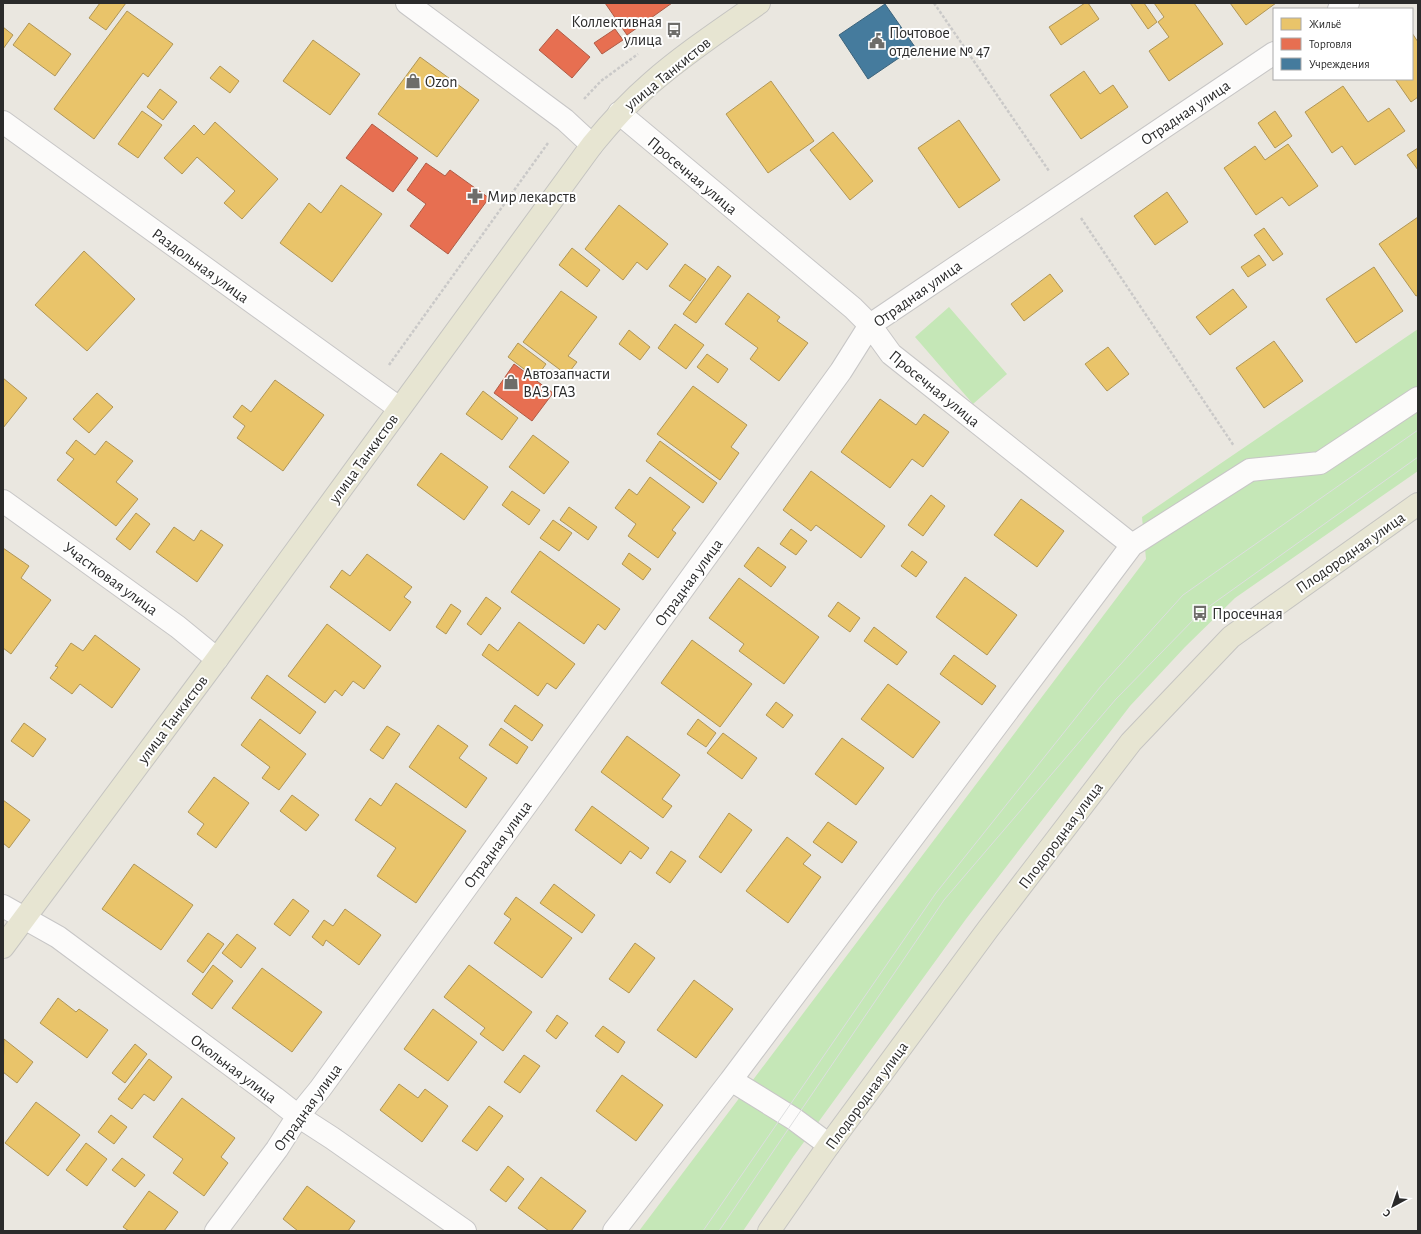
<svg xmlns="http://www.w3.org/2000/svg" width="1421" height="1234" font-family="'Alegreya Sans',sans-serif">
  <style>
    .green { fill: #c5e7b7 }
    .homes { fill: #e9c46a; stroke: #b09657 }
    .shops { fill: #e76f51; stroke: #af5b46 }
    .public { fill: #457b9d; stroke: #3d637b }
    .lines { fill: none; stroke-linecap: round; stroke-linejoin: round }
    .minor-casing { stroke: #c7c6c6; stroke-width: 24 }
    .major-casing { stroke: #c5c4c1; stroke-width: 24 }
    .path { stroke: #cac9c8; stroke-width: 2.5; stroke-dasharray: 3 2; stroke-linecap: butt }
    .minor { stroke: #fcfbfa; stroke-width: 22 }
    .major { stroke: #e7e5d2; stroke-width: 22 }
    .tram { stroke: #dddedf; stroke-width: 1 }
    .labels { text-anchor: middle; stroke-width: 4; stroke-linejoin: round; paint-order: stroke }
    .poi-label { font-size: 16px; fill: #2b2b2b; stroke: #fff; text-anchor: start }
    .street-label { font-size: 16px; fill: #2b2b2b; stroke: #fff }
  </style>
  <rect width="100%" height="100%" fill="#eae7e0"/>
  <path class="green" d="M949,307L1007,374L973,404L915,337Z
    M1418,329V471L1235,598L1185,647L1130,706L966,919L793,1157L743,1231H639L1146,559L1142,517Z"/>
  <path class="homes" d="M100,3H126L106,30L89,18Z
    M1085,3H1088L1099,19L1061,45L1049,27Z
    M1130,3H1144L1157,22L1148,29Z
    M1154,3H1194L1223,44L1169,81L1149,51L1169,37L1158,22L1164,17Z
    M1230,3H1276L1246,25Z
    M127,11L173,44L148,77L143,73L94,139L54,109Z
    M29,23L71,54L55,76L13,45Z
    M3,27L13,35L3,49Z
    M1412,33L1418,42V97L1411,102L1395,79H1412Z
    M313,40L360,74L330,115L283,81Z
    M420,57L479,100L437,157L378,114Z
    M220,66L239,81L230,93L210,78Z
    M1084,71L1100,94L1113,85L1128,107L1081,139L1050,95Z
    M771,81L814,141L768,173L726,114Z
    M1343,86L1368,122L1389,108L1405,131L1355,165L1342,146L1332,153L1305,112Z
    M160,89L177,102L163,120L147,107Z
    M142,111L162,125L138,158L118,144Z
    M1275,111L1292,136L1275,148L1258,123Z
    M959,120L1000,180L959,208L918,148Z
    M215,122L278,179L242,219L224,203L235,191L197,157L182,174L164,158L194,125L204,135Z
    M833,132L873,181L850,200L810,150Z
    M1288,144L1318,186L1289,206L1282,197L1256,215L1224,168L1255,146L1265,160Z
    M1418,148V170L1407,155Z
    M341,185L382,214L332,282L280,243L309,203L321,213Z
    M1167,192L1188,222L1155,245L1134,216Z
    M619,205L668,244L647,270L637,262L623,280L585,249Z
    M1418,217V295L1416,296L1379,244Z
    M1264,228L1283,254L1273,261L1254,235Z
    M572,248L600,270L587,287L559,265Z
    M84,251L135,299L87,351L35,305Z
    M1259,255L1266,265L1248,277L1241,267Z
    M685,264L706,279L690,301L669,286Z
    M718,266L731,276L696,323L683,314Z
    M1374,267L1403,311L1356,343L1326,299Z
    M1050,274L1063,291L1024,321L1011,304Z
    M1233,289L1247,307L1210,335L1196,317Z
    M561,291L597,317L568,356L577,362L567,375L523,342Z
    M748,293L780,317L777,321L808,343L779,381L750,359L758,348L725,324Z
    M675,324L704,345L686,369L658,348Z
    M629,330L650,347L640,360L619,344Z
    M1274,341L1303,381L1264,408L1236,368Z
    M518,343L546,364L536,378L508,357Z
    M1108,347L1129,374L1107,391L1085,364Z
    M707,354L728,369L718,383L697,367Z
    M3,378L27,398L3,428Z
    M275,380L324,415L283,471L237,438L245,426L233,417L242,405L251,412Z
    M693,386L747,425L731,447L739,453L720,480L657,434Z
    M483,391L518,418L502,440L466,414Z
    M97,393L113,407L89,433L73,419Z
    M880,399L916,425L924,414L949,432L923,467L912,459L890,488L841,452Z
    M533,435L569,462L544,494L509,467Z
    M76,440L95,455L106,441L133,461L116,482L138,499L116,526L57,480L74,459L66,453Z
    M660,441L717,483L703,503L646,461Z
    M441,453L488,487L464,520L417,485Z
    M811,471L885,526L861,558L816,525L811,531L783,510Z
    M650,477L690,507L672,530L676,533L658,558L628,536L636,524L615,508L629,489L637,495Z
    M512,491L540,510L529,525L502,505Z
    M931,495L945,506L923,536L908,525Z
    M1021,499L1064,531L1037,567L994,535Z
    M569,507L597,527L588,540L560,520Z
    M136,513L150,524L130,550L116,539Z
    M553,520L572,533L559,551L540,538Z
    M174,527L194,541L201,530L223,545L197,582L156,552Z
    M791,529L807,541L796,555L780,544Z
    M758,547L786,567L771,587L744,566Z
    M3,548L29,566L21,578L51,600L11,654L3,648Z
    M540,551L620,609L605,630L598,624L584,644L511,592Z
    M912,551L927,562L916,577L901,566Z
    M629,553L651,569L643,580L622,564Z
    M367,554L412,587L404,597L411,602L390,631L330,587L342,570L350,576Z
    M965,577L1017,615L987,655L936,617Z
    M739,578L819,637L784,684L739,651L744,644L709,618Z
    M486,597L501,608L481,635L467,624Z
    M838,602L860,618L850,632L828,616Z
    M451,604L461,611L446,634L436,627Z
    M519,622L575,664L556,689L547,683L538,696L482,655L489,644L498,651Z
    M327,624L381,666L364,689L353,681L342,696L335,690L325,703L288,676Z
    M874,627L907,652L897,665L864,641Z
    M95,635L140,669L112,708L80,684L72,694L50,678L58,667L55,666L71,643L83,651Z
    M692,640L752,684L720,727L661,683Z
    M954,655L996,686L982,705L940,674Z
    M267,675L316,712L300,734L251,698Z
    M888,684L940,722L913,758L861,719Z
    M776,702L793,715L783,728L766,715Z
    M515,705L543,725L532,741L504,721Z
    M260,719L306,754L279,790L262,778L270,767L241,745Z
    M698,719L716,733L706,747L687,734Z
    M24,723L46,739L33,757L11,741Z
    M438,725L468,746L459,758L487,778L466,808L409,767Z
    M387,726L400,734L383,759L370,750Z
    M501,728L528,747L517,764L489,745Z
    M723,733L757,758L742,779L707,753Z
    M627,736L680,775L662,799L672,806L663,818L601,772Z
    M842,738L884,768L856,805L815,774Z
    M214,777L249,803L216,848L197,834L204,824L188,812Z
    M396,783L466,831L416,903L377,876L396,848L355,820L370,798L381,806Z
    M292,795L319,815L306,831L280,811Z
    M3,800L30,820L9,848L3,843Z
    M592,806L649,848L641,859L630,851L621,864L575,830Z
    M729,813L752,830L721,873L699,857Z
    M828,822L857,842L842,863L813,842Z
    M787,837L811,855L803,864L821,877L788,923L746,891Z
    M671,851L686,861L670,883L656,873Z
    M134,864L193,905L161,950L102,909Z
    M554,884L595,915L582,933L540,903Z
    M516,897L572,938L542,978L494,943L511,919L504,914Z
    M293,899L309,911L290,936L274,924Z
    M345,909L381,935L359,965L326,940L323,946L312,937L324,920L333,926Z
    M208,933L224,944L203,973L187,961Z
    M237,934L256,948L241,968L222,953Z
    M635,943L655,958L629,993L609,979Z
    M213,965L233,981L212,1009L192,994Z
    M469,965L532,1012L503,1051L480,1034L485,1028L444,997Z
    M262,968L322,1012L292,1052L232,1008Z
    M694,980L733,1009L696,1058L657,1030Z
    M58,998L76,1012L79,1009L108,1030L87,1058L40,1023Z
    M433,1009L477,1042L448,1081L404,1049Z
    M557,1015L568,1023L556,1039L546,1031Z
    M603,1026L625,1042L618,1053L595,1036Z
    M4,1039L33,1062L17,1083L3,1072Z
    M135,1044L147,1054L125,1083L112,1073Z
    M524,1055L540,1066L520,1093L504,1082Z
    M149,1059L172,1077L154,1101L144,1094L132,1109L118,1099Z
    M622,1075L663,1105L636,1141L596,1111Z
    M399,1084L418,1098L425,1089L448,1106L422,1142L380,1110Z
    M182,1098L235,1138L221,1157L228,1163L204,1196L173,1173L183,1159L153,1137Z
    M36,1102L80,1135L48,1176L5,1143Z
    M489,1106L503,1116L477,1151L462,1141Z
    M111,1115L127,1127L114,1144L98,1132Z
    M86,1143L107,1159L87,1186L66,1170Z
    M122,1158L145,1175L135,1187L112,1170Z
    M508,1166L524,1179L506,1202L490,1190Z
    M541,1177L586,1211L571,1231H549L518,1208Z
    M307,1186L355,1221L348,1231H298L283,1219Z
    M149,1191L178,1212L164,1231H129L123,1227Z"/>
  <path class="shops" d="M605,3H672L627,35Z
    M557,29L590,57L572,78L539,50Z
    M615,29L623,40L602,54L594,43Z
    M372,124L418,158L393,192L346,158Z
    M426,163L445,176L450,170L489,198L448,254L410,226L426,204L407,190Z
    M514,364L553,393L532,421L494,393Z"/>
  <path class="public" d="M885,4L915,47L868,79L839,35Z"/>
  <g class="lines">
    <defs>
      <path id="minor" d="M407,3L565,120L592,145
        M1339,9L1348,3
        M619,113L853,308L870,325L891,354L1132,545
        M3,122L399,408
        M3,501L178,627L217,659
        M3,906L58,937L275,1098L298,1116L332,1138L465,1231
        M731,1080L1132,545L1250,470L1320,463L1418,398
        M216,1231L277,1149L298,1116L320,1089L841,371L870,325L1274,53
        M614,1231L731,1080L794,1119L829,1145"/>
      <path id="major" d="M3,947L217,659L592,145C610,123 629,102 651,83C684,54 722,29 759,3
        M769,1231L829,1145L988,929L1131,742L1231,637L1418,504"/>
    </defs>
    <use href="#minor" class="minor-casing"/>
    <use href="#major" class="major-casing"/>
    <path class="path" d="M934,3L1049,171
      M584,99L601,81L638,54
      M1081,218L1234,446
      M389,365L548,143"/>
    <use href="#minor" class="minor"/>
    <use href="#major" class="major"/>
    <path class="tram" d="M703,1231L936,893L1101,686L1183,595L1418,430
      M719,1231L944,900L1116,699L1200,613L1418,457"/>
  </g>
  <defs>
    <symbol id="bus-bare" viewBox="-9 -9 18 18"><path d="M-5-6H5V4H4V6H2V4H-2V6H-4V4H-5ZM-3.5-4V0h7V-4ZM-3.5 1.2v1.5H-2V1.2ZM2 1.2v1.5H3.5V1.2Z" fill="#6e6d6a" stroke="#fff" stroke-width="2.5" paint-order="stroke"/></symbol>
    <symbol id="civic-bare" viewBox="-9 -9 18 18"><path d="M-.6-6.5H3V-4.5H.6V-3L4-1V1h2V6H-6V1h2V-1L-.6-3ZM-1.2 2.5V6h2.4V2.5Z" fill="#6e6d6a" stroke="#fff" stroke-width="2.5" paint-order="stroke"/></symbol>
    <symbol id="shop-bare" viewBox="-9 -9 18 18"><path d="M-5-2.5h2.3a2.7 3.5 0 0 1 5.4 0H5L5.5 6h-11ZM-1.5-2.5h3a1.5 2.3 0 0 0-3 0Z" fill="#6e6d6a" stroke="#fff" stroke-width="2.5" paint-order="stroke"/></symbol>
    <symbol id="pharmacy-bare" viewBox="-9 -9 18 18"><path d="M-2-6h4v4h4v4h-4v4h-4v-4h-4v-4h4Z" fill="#6e6d6a" stroke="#fff" stroke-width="2.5" paint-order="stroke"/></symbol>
  </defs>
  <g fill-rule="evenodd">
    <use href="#bus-bare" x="663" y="19" width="22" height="22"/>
    <use href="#civic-bare" x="866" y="30" width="22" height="22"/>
    <use href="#shop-bare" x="402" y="70" width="22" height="22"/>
    <use href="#pharmacy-bare" x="464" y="185" width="22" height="22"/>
    <use href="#shop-bare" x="500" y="371" width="22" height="22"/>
    <use href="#bus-bare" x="1189" y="602" width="22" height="22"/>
  </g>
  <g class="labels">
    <g class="poi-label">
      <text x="662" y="27" text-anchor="end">Коллективная<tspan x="662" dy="18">улица</tspan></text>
      <text x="889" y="38">Почтовое<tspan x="889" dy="18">отделение № 47</tspan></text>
      <text x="425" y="87">Ozon</text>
      <text x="487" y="202">Мир лекарств</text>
      <text x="523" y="379">Автозапчасти<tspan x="523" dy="18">ВАЗ ГАЗ</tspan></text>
      <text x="1212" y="619">Просечная</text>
    </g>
    <g class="street-label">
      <text transform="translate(667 73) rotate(-39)" y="6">улица Танкистов</text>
      <text transform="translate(1185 112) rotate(-34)" y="6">Отрадная улица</text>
      <text transform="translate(693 175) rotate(40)" y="6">Просечная улица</text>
      <text transform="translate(201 265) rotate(36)" y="6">Раздольная улица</text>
      <text transform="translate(917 293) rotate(-35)" y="6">Отрадная улица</text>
      <text transform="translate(935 388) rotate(39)" y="6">Просечная улица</text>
      <text transform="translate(363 458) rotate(-54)" y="6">улица Танкистов</text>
      <text transform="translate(1350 552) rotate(-35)" y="6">Плодородная улица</text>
      <text transform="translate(111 578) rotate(36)" y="6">Участковая улица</text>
      <text transform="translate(688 582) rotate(-54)" y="6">Отрадная улица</text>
      <text transform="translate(172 719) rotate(-53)" y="6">улица Танкистов</text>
      <text transform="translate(1060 835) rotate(-53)" y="6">Плодородная улица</text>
      <text transform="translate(497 844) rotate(-54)" y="6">Отрадная улица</text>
      <text transform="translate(234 1068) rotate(37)" y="6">Окольная улица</text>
      <text transform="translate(866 1095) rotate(-54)" y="6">Плодородная улица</text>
      <text transform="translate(307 1107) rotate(-54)" y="6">Отрадная улица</text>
    </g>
  </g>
  <rect width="1421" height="1234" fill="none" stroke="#2b2b2b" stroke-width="8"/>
  <rect x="1273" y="8" width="140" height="72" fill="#ffffff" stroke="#aaaaaa"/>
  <rect x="1281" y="18" width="20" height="12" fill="#e9c46a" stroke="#aaaaaa"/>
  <text x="1309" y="28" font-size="12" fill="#2b2b2b">Жильё</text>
  <rect x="1281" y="38" width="20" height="12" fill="#e76f51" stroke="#aaaaaa"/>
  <text x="1309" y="48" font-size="12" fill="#2b2b2b">Торговля</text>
  <rect x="1281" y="58" width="20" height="12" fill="#457b9d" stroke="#aaaaaa"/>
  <text x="1309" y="68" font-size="12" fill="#2b2b2b">Учреждения</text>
  <g transform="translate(1393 1206) rotate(220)" stroke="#ffffff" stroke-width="3" paint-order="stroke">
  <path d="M0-3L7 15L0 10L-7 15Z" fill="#2b2b2b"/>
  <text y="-6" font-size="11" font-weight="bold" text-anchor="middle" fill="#2b2b2b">С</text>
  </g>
</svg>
